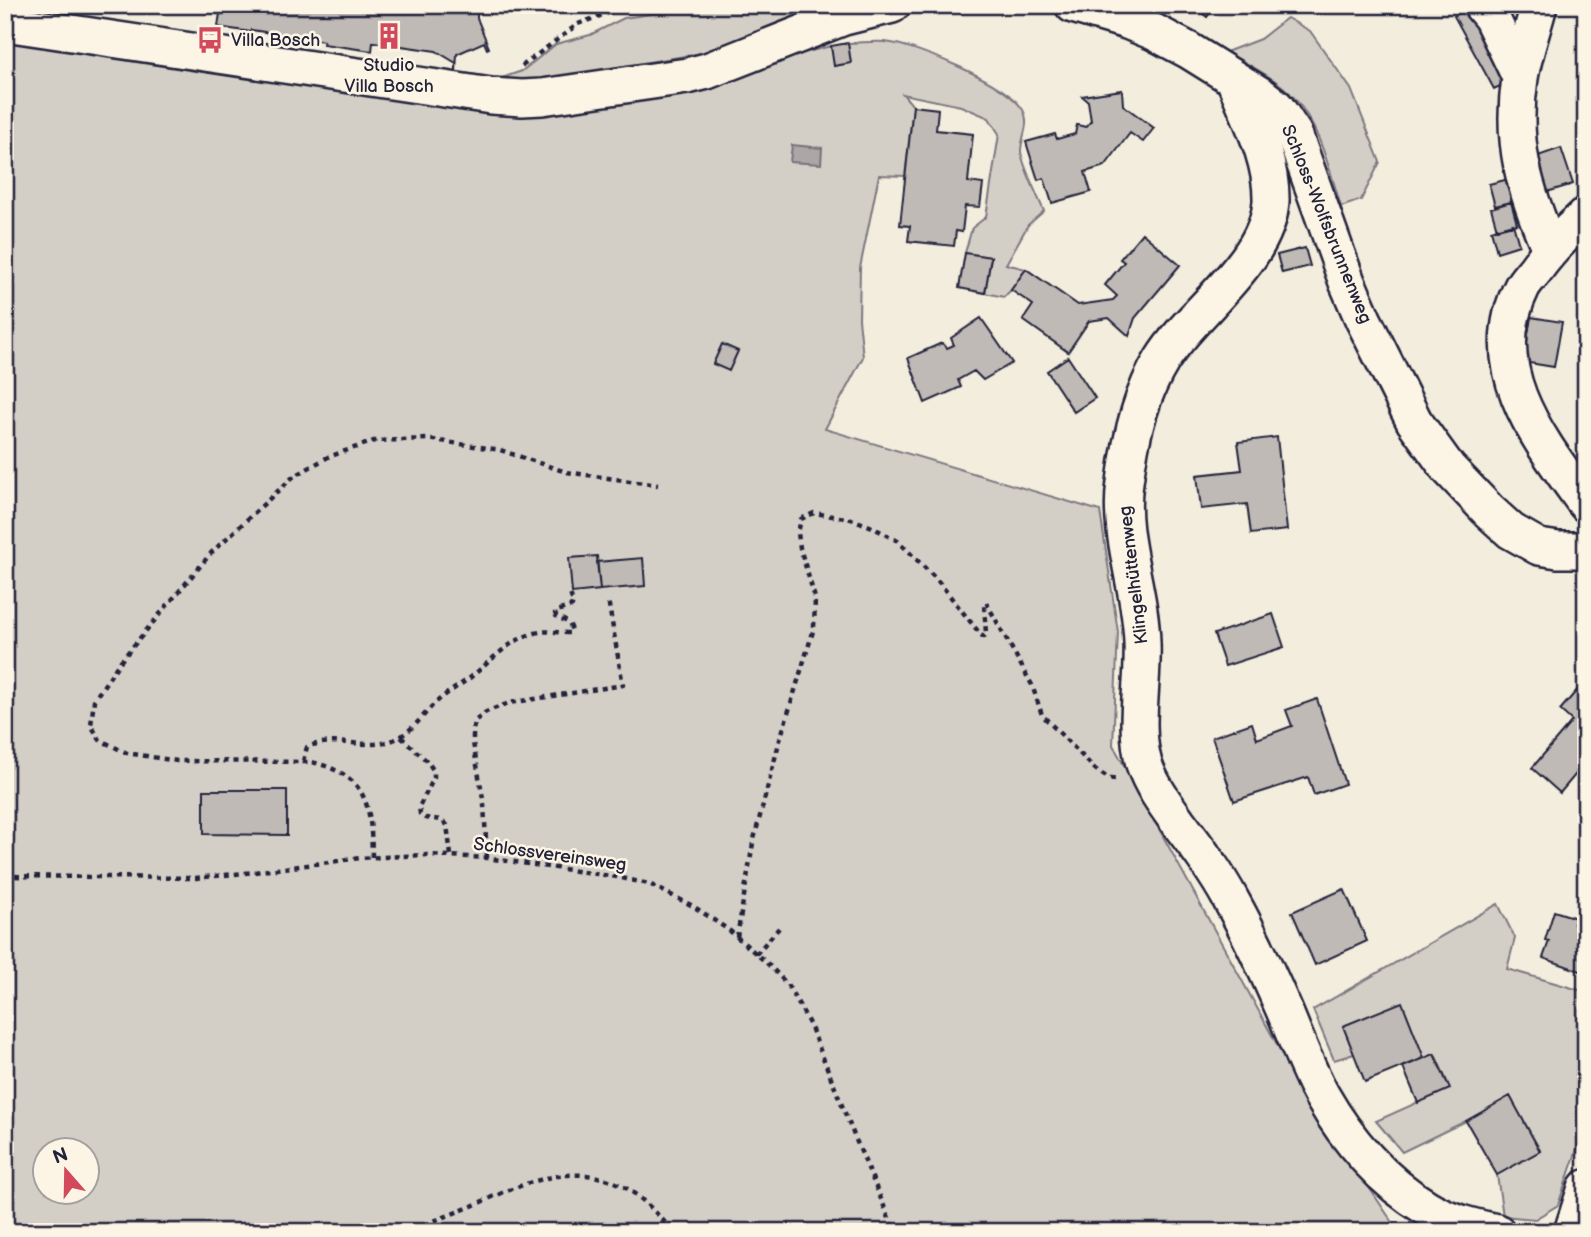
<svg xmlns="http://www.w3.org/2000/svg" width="1591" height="1237" font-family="'Balsamiq Sans',sans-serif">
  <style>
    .green { fill: #d4cfc6; stroke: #7b7880; stroke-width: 2; fill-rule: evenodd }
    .water { fill: #aca7a6; stroke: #75727b; stroke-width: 2 }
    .building { fill: #bfbab6; stroke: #22223b; stroke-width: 2 }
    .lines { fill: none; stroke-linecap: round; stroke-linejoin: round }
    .minor-casing { stroke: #22223b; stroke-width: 40 }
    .path { stroke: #22223b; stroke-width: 4.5; stroke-dasharray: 5 5; stroke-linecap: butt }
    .minor { stroke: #fcf5e5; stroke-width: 35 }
    .labels { text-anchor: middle; stroke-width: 5; stroke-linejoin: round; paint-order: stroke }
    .poi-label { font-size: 18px; fill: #22223b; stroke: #fcf5e5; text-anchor: start }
    .street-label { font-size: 18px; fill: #22223b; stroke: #fcf5e5 }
  </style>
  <rect width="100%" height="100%" fill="#f3edde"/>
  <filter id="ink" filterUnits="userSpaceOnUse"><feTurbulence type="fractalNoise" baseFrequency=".0143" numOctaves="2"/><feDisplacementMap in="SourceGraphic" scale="14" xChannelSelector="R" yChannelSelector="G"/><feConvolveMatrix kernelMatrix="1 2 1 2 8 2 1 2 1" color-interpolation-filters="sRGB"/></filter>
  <g filter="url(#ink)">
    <path class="green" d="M695,5H822L703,53L516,84L499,82V79L522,71L556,44L590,35L624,18L678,10Z
      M1287,18L1310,31L1351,89L1380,162L1361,200L1341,207C1328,164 1316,110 1278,83C1262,71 1243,62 1226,52L1260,39Z
      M5,34L509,113L780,59L831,46L835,66L850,63L848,43C860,43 873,41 885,42C916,45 1007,83 1023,110C1031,124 1021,137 1021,151C1021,161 1039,200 1044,211L1028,225L1006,264L1026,269L1011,290L1004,297L985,293L991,257L965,253L972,228L986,217L999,134L989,118L961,106L903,94L913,106L905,176L879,175L860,268L859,319L863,357L825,429L1100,511L1118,632L1113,745L1296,1079L1399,1232H5ZM46,1150H88V1192H46Z
      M1498,904L1515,938L1507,969L1586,992V1123L1558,1205L1535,1219L1503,1216L1497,1175L1540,1150L1510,1097L1466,1121L1402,1152L1376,1121L1450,1088L1435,1054L1424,1058L1402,1003L1343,1026L1354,1054L1334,1060L1313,1010Z"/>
    <path class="water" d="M792,145L822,148L821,164L790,162Z"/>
    <path class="building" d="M230,5H477V18L489,48L487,49L484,42L457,54L456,72V63L436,51L373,42L372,51L323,44L324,41L251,30V32L218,27L221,6L230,7Z
      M1192,5H1216L1207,17Z
      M1472,6L1512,80L1494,89L1454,16Z
      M848,43L851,63L834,66L831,46Z
      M1122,90L1123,105L1154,128L1143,142L1130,133L1105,166L1085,172L1091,192L1052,203L1044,178L1038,180L1026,142L1055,134L1057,139L1075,134L1077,125L1086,127L1091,121L1088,101L1082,96Z
      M913,106L938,109L936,130L973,134L968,182L983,184L980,207L965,206L962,232L956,231L954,246L908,241L910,226L900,225Z
      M1561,148L1573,184L1547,192L1535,157Z
      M1509,179L1515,201L1495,206L1489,184Z
      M1511,202L1517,224L1497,229L1491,208Z
      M1513,224L1519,245L1497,252L1491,230Z
      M1142,233L1180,265L1135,318L1129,336L1109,318L1089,321L1068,352L1023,320L1033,305L1011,290L1026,269L1078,305L1113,300L1117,296L1105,285L1124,262L1120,259Z
      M1305,248L1310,266L1282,273L1277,255Z
      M965,253L991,257L985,293L959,288Z
      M1531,317L1562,322L1554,367L1523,362Z
      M981,318L1012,363L983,380L974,371L958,380L961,387L925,403L908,358L942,343L947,348L954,345L951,338Z
      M722,344L738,351L729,371L713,364Z
      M1068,357L1095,398L1074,412L1047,371Z
      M1277,437L1287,530L1251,534L1247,504L1201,509L1197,475L1242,470L1238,442Z
      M597,556L600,590L572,593L569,558Z
      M643,558L645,586L600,590L597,562Z
      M1273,614L1284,647L1225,666L1214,634Z
      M1579,688L1586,694V762L1560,793L1532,768L1572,721L1560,710Z
      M1317,699L1345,784L1314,795L1308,777L1234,801L1212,737L1252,723L1257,739L1292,726L1286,710Z
      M204,790H287V835L204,834Z
      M1344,889L1367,941L1315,965L1292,912Z
      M1554,911L1576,918L1574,924L1586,928V973L1543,958L1549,941L1545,940Z
      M1402,1002L1424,1058L1365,1082L1343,1026Z
      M1434,1054L1450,1089L1418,1103L1403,1067Z
      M1510,1096L1540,1151L1497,1175L1466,1121Z"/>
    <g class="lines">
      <defs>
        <path id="minor" d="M1073,5L1127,21L1154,32L1188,50L1262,96L1276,107L1294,134L1347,282L1363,319L1414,421L1448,468L1489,511L1511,531L1539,547L1558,550H1586
          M1481,5L1491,17L1520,77
          M1539,5C1533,29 1524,53 1520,78C1510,143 1525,191 1550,249
          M5,23L491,96L522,98L542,97L687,76L707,71L844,17L892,5
          M1234,79C1250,118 1272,159 1271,201C1268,261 1192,311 1162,360C1140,395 1130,441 1125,482C1117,536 1141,589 1142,643C1144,682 1133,725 1144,764C1151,785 1165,804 1178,822C1197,847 1216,872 1231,900C1251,936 1268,973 1284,1010C1296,1038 1307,1069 1322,1096C1347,1140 1383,1182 1427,1208C1448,1221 1473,1227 1497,1232
          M1586,215C1567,232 1550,249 1535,270C1531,275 1525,281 1522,287C1481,368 1540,441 1586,504
          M1572,1232L1586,1188"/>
      </defs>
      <use href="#minor" class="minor-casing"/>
      <path class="path" d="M522,66L578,24L613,11L618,5
        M401,737L427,761L434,771V778L419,807L420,814L425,818L442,820L447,825L451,855
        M303,761L307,747C339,734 373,754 401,736C414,728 422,717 432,706C443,695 459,686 471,677C490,662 508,641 532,634C546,629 556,633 569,633L572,630L569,623L556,616L555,613L557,611L572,606L573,602L569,591
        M372,857C371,807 369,776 312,762L177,761L127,753L100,740L91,725L94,700L119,663L212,552L293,477L328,457L374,441L427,439L500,450L566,472L658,485
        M487,858L484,804L473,743V729L476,720L486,712L509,703L623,685L608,600
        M5,876L196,878L254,872L360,858L427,855L487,858L617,877L649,884L693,906L730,931L769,965L787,984L803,1012L812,1030L853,1133L895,1232
        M737,937L753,843L779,743L814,628L815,598L800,548L798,533L801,519L814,513L851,519L870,526L898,541L938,581L981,635L984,637L986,633L984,605L986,602L1032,685L1042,715L1095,769L1109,779H1119
        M756,954L779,928
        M406,1232C428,1223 450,1215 472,1206C520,1185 575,1158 626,1188C644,1199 659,1216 674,1232"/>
      <use href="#minor" class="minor"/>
    </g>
  </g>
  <defs>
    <symbol id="building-bare" viewBox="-9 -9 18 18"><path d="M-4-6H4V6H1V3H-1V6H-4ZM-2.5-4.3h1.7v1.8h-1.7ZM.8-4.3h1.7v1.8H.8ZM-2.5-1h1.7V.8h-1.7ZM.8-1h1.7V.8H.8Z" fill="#d1495b" stroke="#fcf5e5" stroke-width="2.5" paint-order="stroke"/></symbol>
    <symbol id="bus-bare" viewBox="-9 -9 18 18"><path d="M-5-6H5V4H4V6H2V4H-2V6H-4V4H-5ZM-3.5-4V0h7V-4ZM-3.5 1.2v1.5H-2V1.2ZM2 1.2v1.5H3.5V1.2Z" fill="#d1495b" stroke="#fcf5e5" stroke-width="2.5" paint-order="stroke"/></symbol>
  </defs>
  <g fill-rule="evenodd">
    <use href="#building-bare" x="370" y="17" width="38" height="38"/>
    <use href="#bus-bare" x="191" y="21" width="38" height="38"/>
  </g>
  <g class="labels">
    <g class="poi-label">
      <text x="231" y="46">Villa Bosch</text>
      <text x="389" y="71" text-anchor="middle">Studio<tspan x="389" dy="21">Villa Bosch</tspan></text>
    </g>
    <g class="street-label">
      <text transform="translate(1327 224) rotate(68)" y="6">Schloss-Wolfsbrunnenweg</text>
      <text transform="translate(1133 575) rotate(-97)" y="6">Klingelhüttenweg</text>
      <text transform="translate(550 854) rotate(8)" y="6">Schlossvereinsweg</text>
    </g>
  </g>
  <rect width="1591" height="1237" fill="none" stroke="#fcf5e5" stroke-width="28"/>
  <rect x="14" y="14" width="1563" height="1209" fill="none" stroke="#22223b" stroke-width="2.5" filter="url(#ink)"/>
  <g transform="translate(66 1171) rotate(340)"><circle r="33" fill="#fcf5e5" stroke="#a5a1a1" stroke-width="2"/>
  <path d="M0-5L12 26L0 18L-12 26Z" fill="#d1495b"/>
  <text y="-10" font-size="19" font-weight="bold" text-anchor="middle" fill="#22223b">N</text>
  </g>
</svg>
